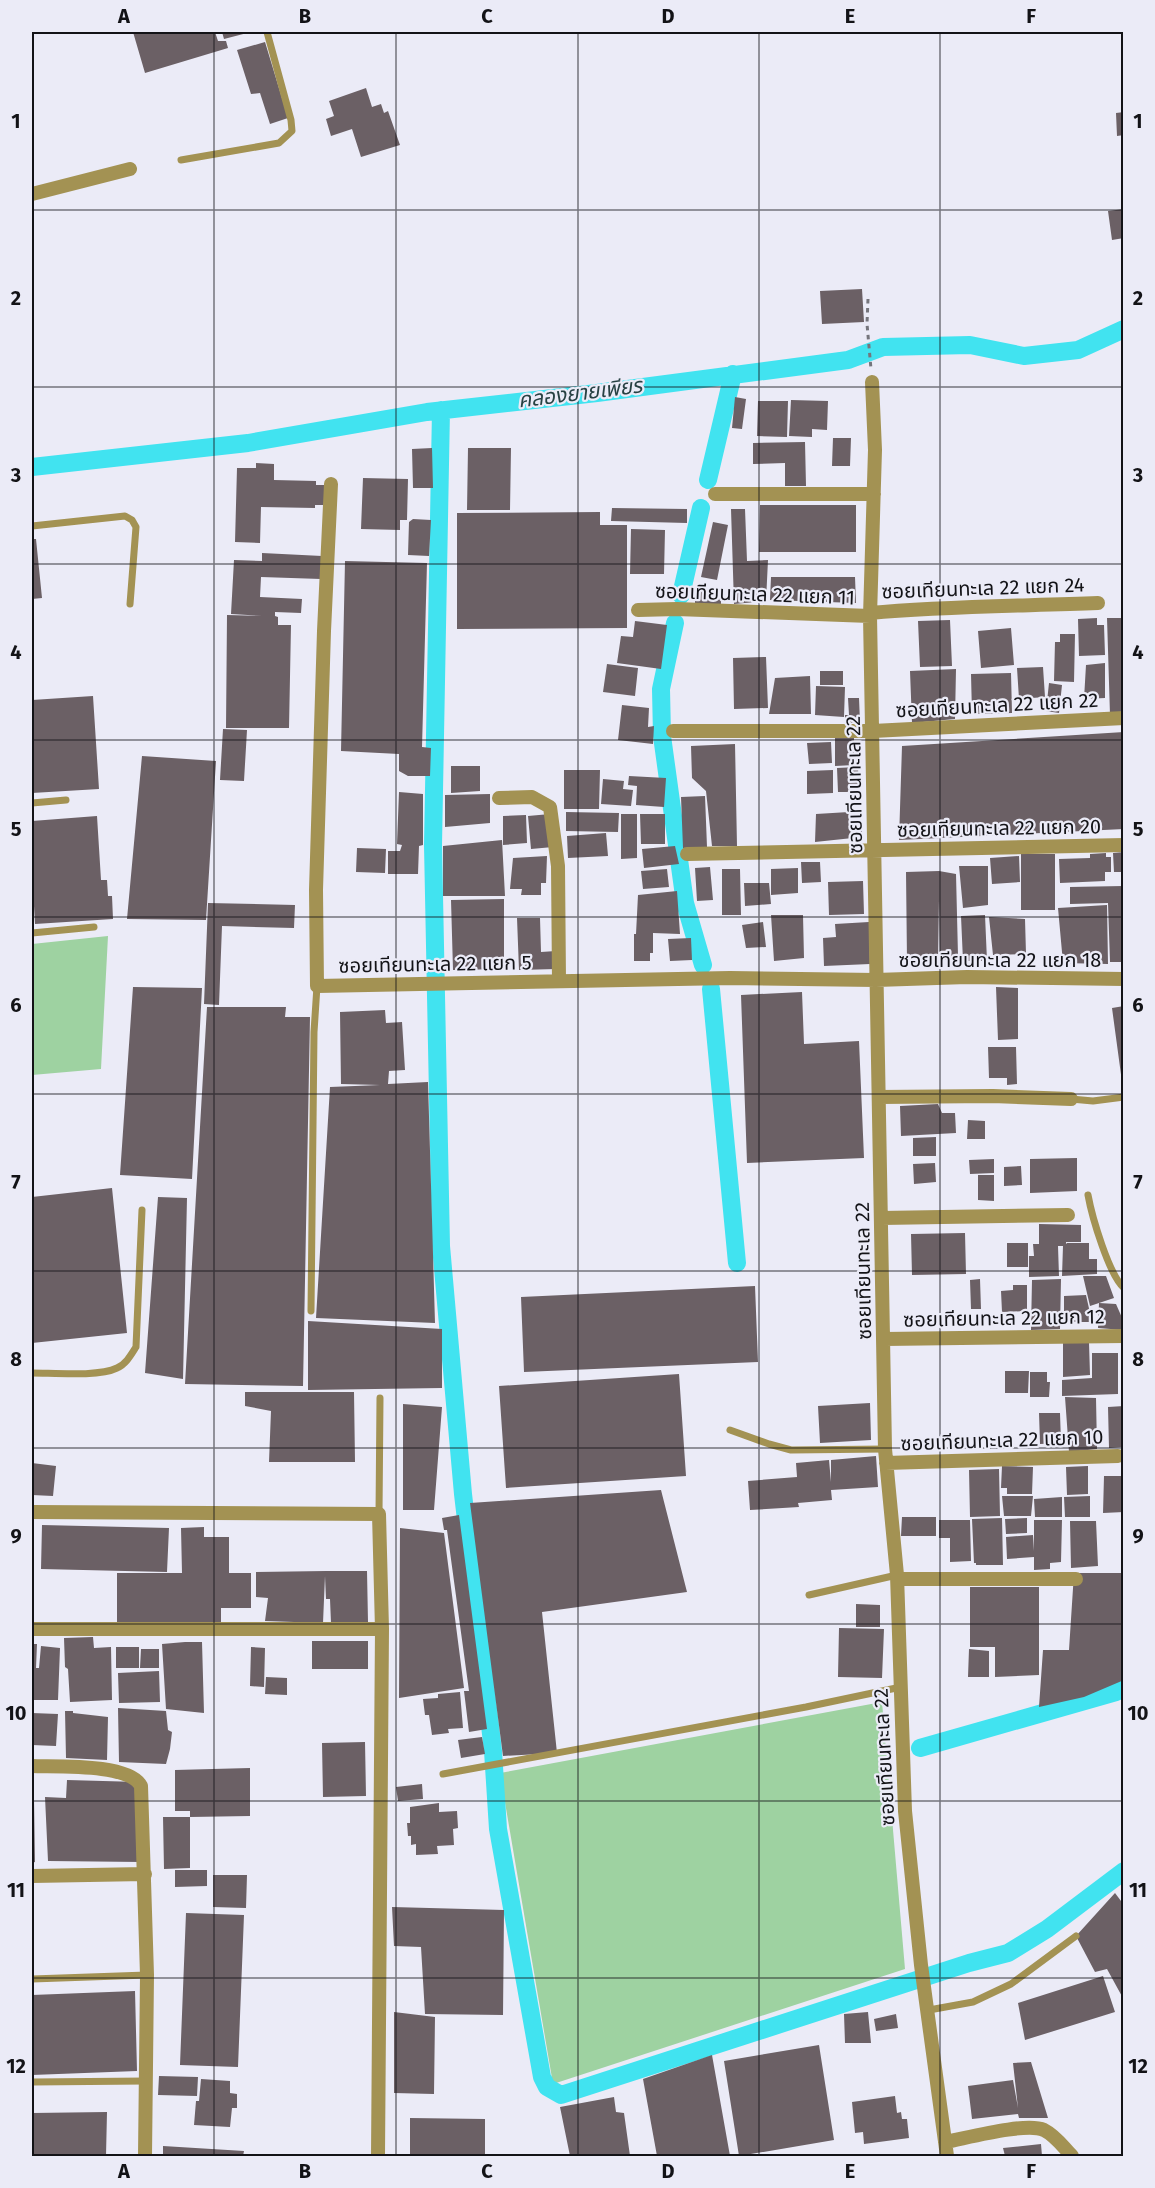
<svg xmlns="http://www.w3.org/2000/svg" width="1155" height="2188" font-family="'Fira Sans','Noto Sans Thai',sans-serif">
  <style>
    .green { fill: #9ed2a1 }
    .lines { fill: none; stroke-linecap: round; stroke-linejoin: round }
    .canal { stroke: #41e3f0; stroke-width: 18 }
    .building { fill: #6b6065 }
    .path { stroke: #75757c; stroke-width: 3; stroke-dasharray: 4.5 4.5; stroke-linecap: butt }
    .service { stroke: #a39253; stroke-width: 7 }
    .minor { stroke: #a39253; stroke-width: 14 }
    .grid { fill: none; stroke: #131317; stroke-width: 1.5; stroke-opacity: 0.55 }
    .labels { text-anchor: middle; stroke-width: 4.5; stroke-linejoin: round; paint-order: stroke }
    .street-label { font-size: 20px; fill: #131317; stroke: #ebebf7 }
    .water-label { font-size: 21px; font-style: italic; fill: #274143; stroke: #ebebf7 }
    .neatline { fill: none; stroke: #131317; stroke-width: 2 }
    .grid-label { font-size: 20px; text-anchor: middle; font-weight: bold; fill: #131317 }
  </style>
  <rect width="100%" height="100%" fill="#ebebf7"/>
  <path class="green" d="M108,936L101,1069L32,1075V944Z
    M882,1702L905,1969L553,2084L500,1773Z"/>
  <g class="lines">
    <path class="canal" d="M441,410L433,845L441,1246L463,1494L493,1751L498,1829L542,2077L547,2087L561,2095L969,1963L1008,1953L1047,1929L1124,1871
      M32,467L248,443L427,412L597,393L848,360L883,347L970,345L1024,356L1078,350L1124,329
      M708,480L733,374
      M681,595L701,508
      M675,623L661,689L662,736L685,903L703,965
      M711,989L737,1263
      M920,1748L1116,1692L1124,1687"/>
  </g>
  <path class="building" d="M133,32H215L218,41H226L228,48L145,73Z
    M222,32H251L224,39Z
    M265,42L288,118L270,124L260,93L251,94L237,50Z
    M366,88L372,107L381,104L384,113L388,111L400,145L361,157L352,129L331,136L326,119L334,116L329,101Z
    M1124,112V135L1117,136L1116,113Z
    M1124,209V238L1112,240L1108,211Z
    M862,289L864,322L822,324L820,291Z
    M735,397L746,399L742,429L732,428Z
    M791,400L828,401L827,430L812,429V437L789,436Z
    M758,401H788L787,437L757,436Z
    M833,438H851L850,466H832Z
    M805,442L806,486H785V463L753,464V443Z
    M432,448L433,488H413L412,449Z
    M468,448H511L510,510H467Z
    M256,463L274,464V480L316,481V485H329L328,505H315V508L261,507L260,543L235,542L237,468H256Z
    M363,478L408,479L407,520H400V530L361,529Z
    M760,505H856V552H759Z
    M612,508L687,509V523L611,521Z
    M731,509H745L747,561L768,560L766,601L734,604Z
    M600,512V525H627V628L457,629V513Z
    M413,519L431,520L429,556L408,555L409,522Z
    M713,522L728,525L717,580L701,577Z
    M631,529L665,530L664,574H630Z
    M32,539H36L42,598L32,599Z
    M262,553L322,556L321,579L261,577L260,597L302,599L301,613L275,612V616L278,617V625H291L289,728H226L227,615L262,616L231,614L234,560L262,561Z
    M345,561L427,563L422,747L431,748L430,776H408L399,771V754L341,751Z
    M771,577H855L856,603L770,600Z
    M721,589V607H695V590Z
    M1097,618V625H1104L1105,655L1079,656L1078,619Z
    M1107,618H1124V714L1110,715Z
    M950,620L952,666L920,667L918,621Z
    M635,621L667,625L661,669L617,663L621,636L633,637Z
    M1011,628L1014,665L981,668L978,631Z
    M1060,634H1075L1074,682L1054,681L1055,642H1060Z
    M766,657L768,708L734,709L733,658Z
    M1105,663V698L1084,699L1086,665Z
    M607,664L638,668L635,696L603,692Z
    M1043,667L1045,697L1019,699L1017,668Z
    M956,669L955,719L912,723L910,671Z
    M820,671H843V685H820Z
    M1011,673L1012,713L972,714L971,674Z
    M810,676L811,714H769L775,678Z
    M1049,683L1062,685L1059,713L1046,711Z
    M816,686L845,687L844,717L815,715Z
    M93,696L99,789L32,793V700Z
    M848,698H859L860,722L845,723V715H849Z
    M622,705L649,708L648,727L654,726L653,744L618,740Z
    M223,729L247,730L244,781L220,780Z
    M1124,732V829L899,840L902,746Z
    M835,738H854V765L835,766Z
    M831,742L832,763L809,764L807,743Z
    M735,744L737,846H712L706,791L692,778L691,746Z
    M142,756L216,761L206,920L127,919Z
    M451,766H480V791L451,793Z
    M858,767L859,792H838L837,768Z
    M564,770H600L599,809H564Z
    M833,770V793L807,794V771Z
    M629,776L666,778L664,807L636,805L637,786L628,785Z
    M603,779L624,781L623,789L633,790L631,806L601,804Z
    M399,792L423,794V845L419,846L418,874H388V851H400L402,845L397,844Z
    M490,794V823L445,827V795Z
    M705,796L707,847L683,848L681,797Z
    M566,812L619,813L618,832L566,831Z
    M849,812V828L862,827V837L815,842L816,814Z
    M550,814L553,847L531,849L528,816Z
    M621,814H637V858L621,859Z
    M640,814H665V844H641Z
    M526,815L527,843L503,845V816Z
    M97,816L101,880H107L108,896H112L113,919L35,924L32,870V821Z
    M606,833L608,856L568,858L567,836Z
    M502,840L505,896H443V846Z
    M675,846L679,864L644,868L642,849Z
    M357,848L386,849L385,873L356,872Z
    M1124,852V872H1114L1113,853Z
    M1106,853V857H1111V872H1105V881L1060,883L1059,859L1090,858V854Z
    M1021,854H1055V910H1021Z
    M547,856L546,883H541V895H521L522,889H510L513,858Z
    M1019,856L1020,882L992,884L990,858Z
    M801,862H820L821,882L802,883Z
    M959,866H988V905L963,908Z
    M710,867L713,900L697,901L695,868Z
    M798,868V893L771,895V869Z
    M667,869L669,887L643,889L641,871Z
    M722,869H740L741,915H722Z
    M939,871L956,874L958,956L940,961L939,900L938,961H907L906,872Z
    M863,881L864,914L829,915L828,882Z
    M744,883H769L771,904L745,906Z
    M1123,886L1124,962H1110L1108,903L1070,904V887Z
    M677,891L680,934L653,933V953H650V961H634V934H636L638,895Z
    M504,899V969L453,970L451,900Z
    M208,903L295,905L294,928L222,926L219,1005L204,1004Z
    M1107,905L1108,964L1063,963L1058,908Z
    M771,915H803L804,958L774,961Z
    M985,915L987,961H963L961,916Z
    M989,917L1025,919L1026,954L993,955Z
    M517,918H540L541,952L556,951V969L519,970Z
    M763,922L766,947L746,948L742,925Z
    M869,922L870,964L824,966L823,938L836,937L835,924Z
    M691,938L692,960L670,961L668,939Z
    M133,987L202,988L192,1179L120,1175Z
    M996,987L1018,988V1039L998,1040Z
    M802,992L804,1044L859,1041L864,1158L747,1163L741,995Z
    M1124,1006V1082H1122L1112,1008Z
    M207,1007H286L285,1017H310L303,1386L185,1384Z
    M385,1010L386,1023L402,1022L405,1070L389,1071L388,1084L428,1082L435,1323L316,1318L330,1087L380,1085L341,1084L340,1012Z
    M988,1047H1016L1017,1084L1007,1085V1078H989Z
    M938,1104L942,1113H955L956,1133L901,1136L900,1106Z
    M968,1120L985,1121V1139H967Z
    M936,1137V1156H913V1138Z
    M1077,1158V1191L1030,1193V1159Z
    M994,1159V1173L970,1174L969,1160Z
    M935,1163L936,1182L914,1184L913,1164Z
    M1021,1166L1022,1185L1004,1186V1167Z
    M978,1175H994V1201L978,1200Z
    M112,1188L127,1333L32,1343V1197Z
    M158,1197L187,1198L183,1379L145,1373Z
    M1039,1224L1081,1225V1242H1066V1244L1067,1243H1089V1259H1097V1274L1062,1276L1063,1246H1058L1059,1276L1029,1277V1256H1034L1033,1244H1039Z
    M965,1233L966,1274L912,1275L911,1234Z
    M1007,1243H1028V1267H1007Z
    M1083,1276H1106L1114,1298L1090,1306Z
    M980,1279L981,1309H971L970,1280Z
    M1061,1279L1060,1329L1031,1330L1032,1280Z
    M1013,1285H1027V1311L1002,1312L1001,1291L1013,1290Z
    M755,1286L758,1362L524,1372L521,1297Z
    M1086,1295L1092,1322H1064V1296Z
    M1099,1303L1116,1304L1123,1320V1330L1098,1328Z
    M308,1321L442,1329V1388L308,1390Z
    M1063,1342L1089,1343L1090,1375L1063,1377Z
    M1092,1353H1118V1394L1062,1396V1380L1092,1378Z
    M1005,1371H1029L1028,1393H1005Z
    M1030,1372H1047V1382H1050L1049,1397H1030Z
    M679,1374L686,1476L506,1488L499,1386Z
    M245,1392H354L355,1462H269L271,1411L245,1406Z
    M1065,1397L1096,1398L1097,1449L1069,1452Z
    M870,1403L871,1440L820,1443L818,1406Z
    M403,1404L442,1407L434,1510H403Z
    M1124,1406V1447L1109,1448L1108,1407Z
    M1039,1413H1060L1061,1443L1040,1444Z
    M876,1456L878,1487L831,1490L832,1500L798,1503L799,1507L750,1510L748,1481L797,1477L796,1463L829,1460L831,1482V1460Z
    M32,1463L56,1466L53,1496L32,1495Z
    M1002,1466L1033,1467L1032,1494H1007V1488H1001Z
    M1088,1466V1494L1067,1495L1066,1467Z
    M999,1469L1000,1516L970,1517L969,1470Z
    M1104,1476H1124V1512L1103,1513Z
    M661,1490L687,1592L542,1612L557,1753L503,1756L470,1503Z
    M1002,1496H1033L1031,1516H1004Z
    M1090,1496V1517H1065L1064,1497Z
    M1062,1497V1517H1035L1034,1499Z
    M459,1515L487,1729L469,1732L464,1691H469L447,1530H444L442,1518Z
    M902,1517H936V1536H901Z
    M1002,1518L1003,1565H976V1563H974L972,1519Z
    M1027,1518V1533L1006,1534L1005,1519Z
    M939,1520H970L971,1561L950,1562V1538H939Z
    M1034,1520H1062L1061,1562L1050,1563V1569L1034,1570V1557L1007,1559L1006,1537L1033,1535L1034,1551Z
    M1070,1521H1096L1098,1566L1071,1568Z
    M42,1525L169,1528L167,1572L41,1569Z
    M204,1527V1537H229V1573H251V1608H221V1622L117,1623V1573H182L181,1528Z
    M400,1528L444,1533L464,1688L399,1698Z
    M326,1571H367L368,1622L331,1623L330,1599H326L325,1576L323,1623L265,1621L268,1598L256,1597V1572Z
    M1074,1573H1124V1680L1084,1697L1039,1707L1043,1650H1069Z
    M970,1587H1039V1675L995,1677V1647H970Z
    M856,1604L880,1605V1627H856Z
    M839,1628L884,1629L882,1678L838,1677Z
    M93,1637L94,1648L111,1647L112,1700L70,1702L68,1669L65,1667L64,1638Z
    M312,1641H368V1669H312Z
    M185,1642H202L204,1713L166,1709L162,1644Z
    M32,1644H37L36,1668H39L41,1646L60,1648L58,1700H32Z
    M116,1647H139V1668H116Z
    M251,1647L265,1648L264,1687L250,1686Z
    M141,1649H159V1668H140Z
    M969,1649L989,1651V1677H968Z
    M159,1671L160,1702L119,1703L118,1673Z
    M266,1677L287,1678V1695L265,1694Z
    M460,1692L463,1728L448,1729L449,1733L432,1735L429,1715H425L423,1699L438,1698V1694Z
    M118,1708L166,1711L168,1730L172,1732L170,1749L166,1764L119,1762Z
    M65,1711H73V1713L108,1717L107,1760L66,1758Z
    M32,1713L58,1714L56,1746L32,1745Z
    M482,1737L485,1754L461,1758L458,1740Z
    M365,1742L366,1796L323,1797L322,1743Z
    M250,1768V1816L190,1817V1811H175V1770Z
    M67,1780L139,1782L142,1862L48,1861L45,1797L66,1798Z
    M422,1784L423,1799L398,1801L396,1787Z
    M32,1794L34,1800L35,1862L32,1863Z
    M439,1803V1812L457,1811L458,1828L453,1829L454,1845L437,1846L438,1854L416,1855V1844L411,1845V1836H408L407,1823H410V1807Z
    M163,1817H190V1868L164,1869Z
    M175,1870H207V1886L175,1887Z
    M213,1875H247L246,1908L213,1907Z
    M1115,1893L1121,1901L1124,1900V2000L1107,1969L1095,1972L1076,1936Z
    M392,1907L504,1910L503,2015L425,2014L421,1947L394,1946Z
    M186,1913L244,1915L238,2067L180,2065Z
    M1103,1976L1115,2012L1025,2040L1018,2003Z
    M135,1991L137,2071L32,2075V1995Z
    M394,2012L435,2017L434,2094L394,2093Z
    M868,2012L871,2043H845L844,2014Z
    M896,2014L898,2028L876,2031L874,2019Z
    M819,2045L834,2140L739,2156L724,2061Z
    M712,2055L730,2156H657L643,2079Z
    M1031,2062L1048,2118H1019L1018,2114L972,2119L968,2086L1013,2080L1018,2108L1013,2063Z
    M159,2076L198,2077L197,2096L158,2095Z
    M201,2079L230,2081V2093L237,2094V2108H232L230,2127L194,2125L196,2101H199Z
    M895,2096L897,2113L901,2112L902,2119H907L909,2138L864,2144L863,2132L855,2133L852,2102Z
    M614,2097L616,2112L624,2113L630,2156H570L560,2107Z
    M107,2112L106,2156H32V2113Z
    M410,2118L485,2119V2156H410Z
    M1041,2144L1042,2156H1005L1003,2148Z
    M163,2146L244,2151L243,2156H163Z"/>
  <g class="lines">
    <path class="path" d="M868,299L867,324L871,369"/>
    <path class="service" d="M181,160L279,143L292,131L291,120L267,32
      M32,526L125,516L132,520L136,527L130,604
      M32,803L66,800
      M32,933L94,927
      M1071,1099L1093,1101L1124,1097
      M1088,1195C1092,1217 1109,1275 1124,1288
      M311,1311L314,1032L317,986
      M32,1373C53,1373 99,1377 117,1368C126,1364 131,1355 136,1347L142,1210
      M730,1430L769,1444L791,1450L885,1449
      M379,1514L380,1398
      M809,1595L897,1575
      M443,1774L806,1707L901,1687
      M32,1979L147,1975
      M929,2010L973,2002L1011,1984L1076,1936
      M32,2082L146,2081"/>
    <path class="minor" d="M32,194L130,169
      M872,382L875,450L870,616L885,1449L897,1575L905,1811L921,1965L947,2156
      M331,484L324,631L316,890L317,986L730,978L876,980L967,977L1124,979
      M715,494H874
      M638,610L677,609L870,616
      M870,613C946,606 1022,606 1098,603
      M673,731H873L1124,718
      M499,798L532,797L550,807L558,866L559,981
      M687,854L1124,845
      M879,1097L993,1096L1071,1099
      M882,1218L1068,1215
      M885,1339L1124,1336
      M886,1463L1118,1456
      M32,1512L379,1514L382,1629L378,2156
      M897,1579H1076
      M32,1629H382
      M32,1766C56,1767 129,1763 141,1786L147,1975L145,2156
      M32,1876L145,1874
      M945,2142C967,2138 1026,2122 1044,2130C1056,2136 1063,2147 1072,2156"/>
  </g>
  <path class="grid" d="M214,32V2156M396,32V2156M578,32V2156M759,32V2156M940,32V2156M32,210H1124M32,387H1124M32,564H1124M32,740H1124M32,917H1124M32,1094H1124M32,1271H1124M32,1448H1124M32,1624H1124M32,1801H1124M32,1978H1124"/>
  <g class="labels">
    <g class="street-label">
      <text transform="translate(983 588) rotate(-2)" y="7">ซอยเทียนทะเล 22 แยก 24</text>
      <text transform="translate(755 594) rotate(2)" y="7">ซอยเทียนทะเล 22 แยก 11</text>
      <text transform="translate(997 705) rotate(-3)" y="7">ซอยเทียนทะเล 22 แยก 22</text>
      <text transform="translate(854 785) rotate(-91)" y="7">ซอยเทียนทะเล 22</text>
      <text transform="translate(999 828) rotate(-1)" y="7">ซอยเทียนทะเล 22 แยก 20</text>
      <text x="1000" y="967">ซอยเทียนทะเล 22 แยก 18</text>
      <text transform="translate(435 964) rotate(-1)" y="7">ซอยเทียนทะเล 22 แยก 5</text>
      <text transform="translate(863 1271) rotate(-91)" y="7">ซอยเทียนทะเล 22</text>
      <text transform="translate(1004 1318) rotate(-1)" y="7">ซอยเทียนทะเล 22 แยก 12</text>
      <text transform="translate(1002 1440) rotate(-2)" y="7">ซอยเทียนทะเล 22 แยก 10</text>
      <text transform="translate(884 1757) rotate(-93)" y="7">ซอยเทียนทะเล 22</text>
    </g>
    <g class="water-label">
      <text transform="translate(580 393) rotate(-7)" y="7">คลองยายเพียร</text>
    </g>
  </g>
  <rect width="1155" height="2188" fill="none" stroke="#ebebf7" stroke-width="66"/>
  <rect x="33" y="33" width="1089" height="2122" class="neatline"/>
  <g class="grid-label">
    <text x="124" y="23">A</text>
    <text x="305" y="23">B</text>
    <text x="487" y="23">C</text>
    <text x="668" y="23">D</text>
    <text x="850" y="23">E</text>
    <text x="1031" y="23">F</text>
    <text x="16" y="128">1</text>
    <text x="1138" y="128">1</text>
    <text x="16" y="305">2</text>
    <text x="1138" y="305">2</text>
    <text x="16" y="482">3</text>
    <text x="1138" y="482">3</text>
    <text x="16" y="659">4</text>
    <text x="1138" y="659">4</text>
    <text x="16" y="836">5</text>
    <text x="1138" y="836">5</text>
    <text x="16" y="1012">6</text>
    <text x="1138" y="1012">6</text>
    <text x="16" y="1189">7</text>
    <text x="1138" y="1189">7</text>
    <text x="16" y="1366">8</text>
    <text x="1138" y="1366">8</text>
    <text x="16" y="1543">9</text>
    <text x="1138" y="1543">9</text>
    <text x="16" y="1720">10</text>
    <text x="1138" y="1720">10</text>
    <text x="16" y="1897">11</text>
    <text x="1138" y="1897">11</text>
    <text x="16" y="2073">12</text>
    <text x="1138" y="2073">12</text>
    <text x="124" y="2178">A</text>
    <text x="305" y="2178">B</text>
    <text x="487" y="2178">C</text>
    <text x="668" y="2178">D</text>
    <text x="850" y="2178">E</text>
    <text x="1031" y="2178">F</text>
  </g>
</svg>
